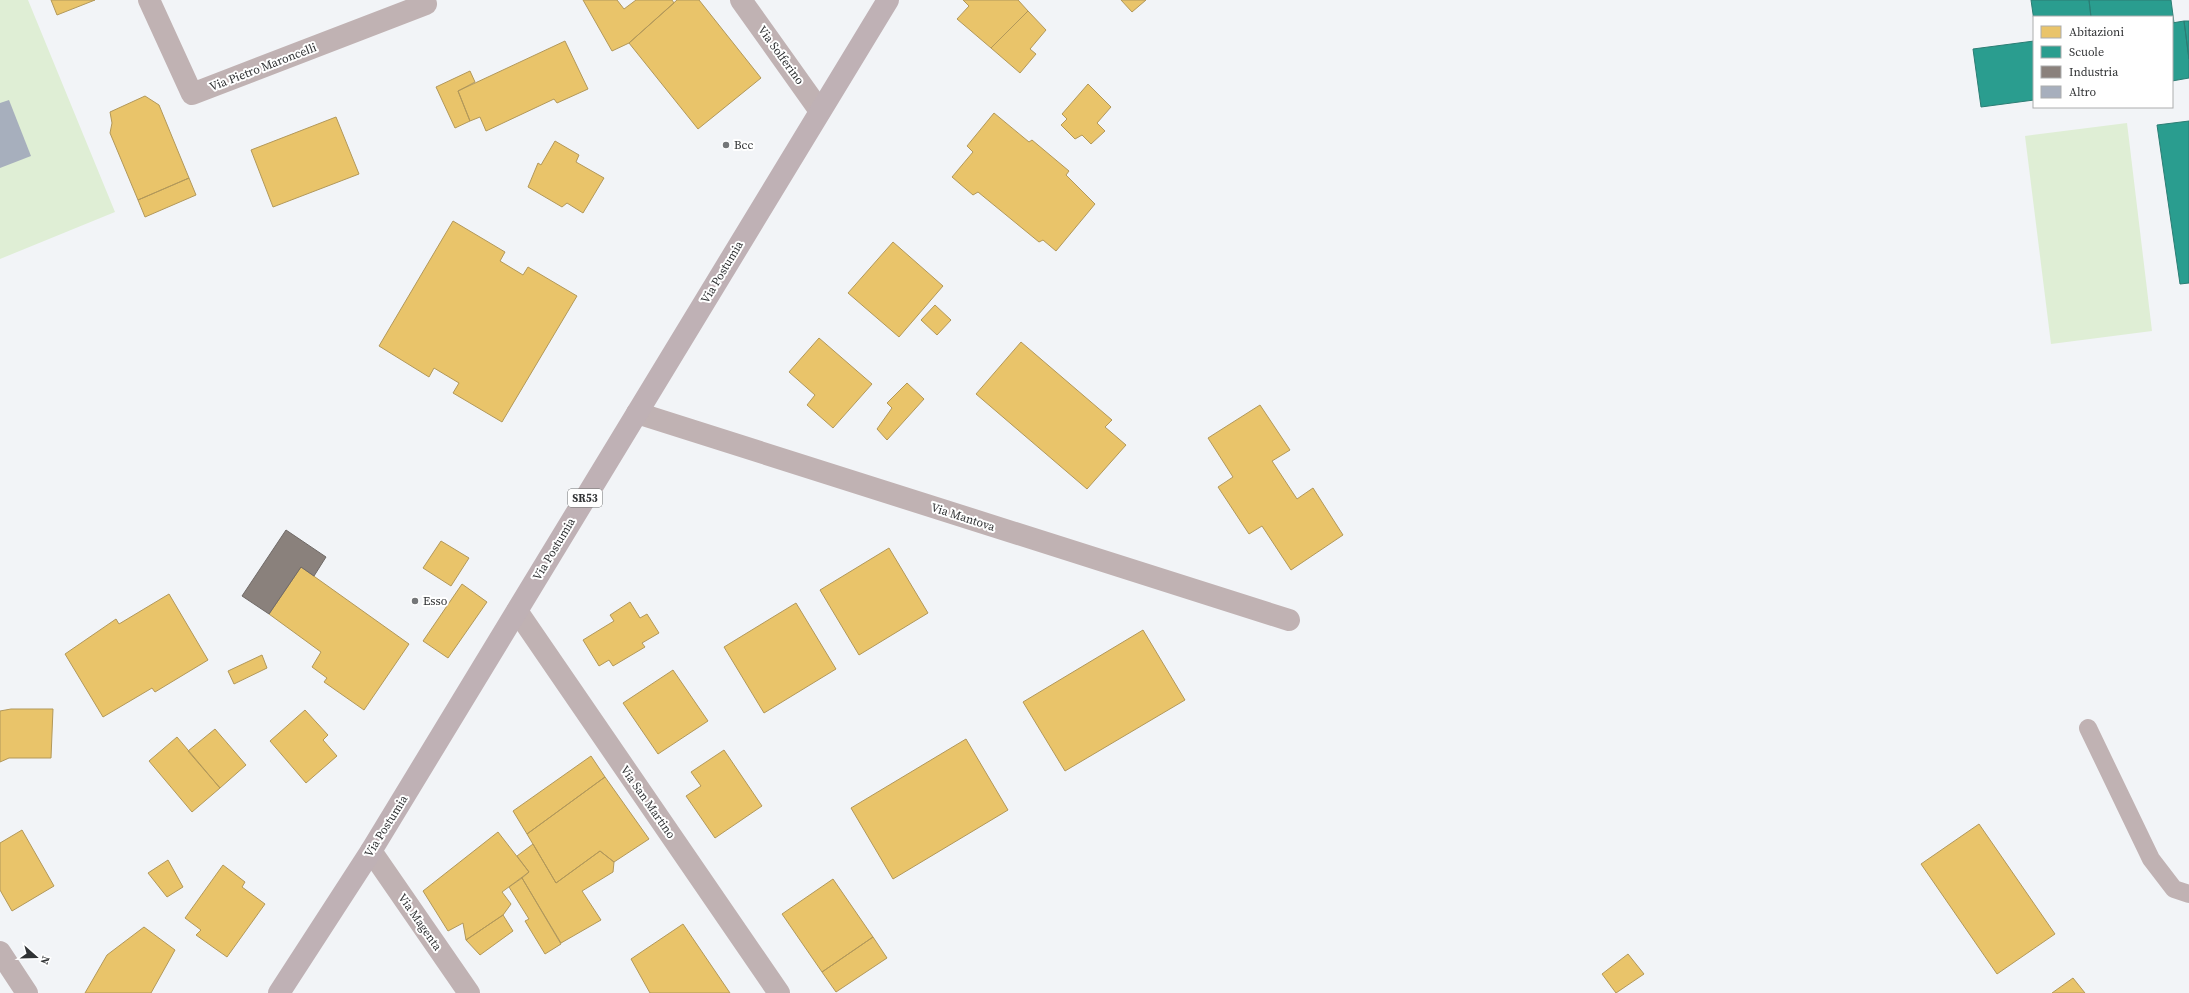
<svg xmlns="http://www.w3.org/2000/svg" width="2189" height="993" font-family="'Source Serif 4',serif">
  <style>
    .green { fill: #dfeed5 }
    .homes { fill: #e9c46a; stroke: #b2985a }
    .schools { fill: #2a9d8f; stroke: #2c7d74 }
    .industry { fill: #8a817c; stroke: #6f6966 }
    .building { fill: #a7afbd }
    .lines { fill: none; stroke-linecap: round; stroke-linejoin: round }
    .lane { stroke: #c0b2b3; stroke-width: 18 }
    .street { stroke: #c0b2b3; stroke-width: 22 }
    .primary { stroke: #bfb1b5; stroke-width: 22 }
    .poi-dot { fill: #747678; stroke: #fff; stroke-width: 1.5 }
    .labels { text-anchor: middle; stroke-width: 4; stroke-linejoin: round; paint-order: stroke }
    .shield { fill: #fff; stroke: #6e7071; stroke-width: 1 }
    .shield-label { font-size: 11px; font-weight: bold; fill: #303234 }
    .street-label { font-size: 12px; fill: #303234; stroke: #fff }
    .poi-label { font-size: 12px; fill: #303234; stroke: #fff; text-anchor: start }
  </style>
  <rect width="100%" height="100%" fill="#f2f4f7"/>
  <path class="green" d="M0,0H28L115,212L0,259Z
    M2127,123L2152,331L2051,344L2025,136Z"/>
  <path class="homes" d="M51,0H95L57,15Z
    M583,0H617L624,9L636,0H672L674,3L629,43L612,51Z
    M677,0H699L761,78L698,129L629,43Z
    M963,0H1018L1028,11L991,48L957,19L969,6Z
    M1121,0H1146L1132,12Z
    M1028,11L1046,30L1030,49L1036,54L1020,73L991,48Z
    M565,41L588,89L557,103L554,99L486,131L480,117L470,121L458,91Z
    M470,71L475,82L458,91L470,121L455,128L436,87Z
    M1088,84L1111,107L1097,123L1105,131L1091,144L1082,135L1075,139L1061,125L1067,119L1062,114Z
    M145,96L159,105L189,178L138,200L110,133L112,123L110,112Z
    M994,113L1029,142L1032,140L1069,171L1066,175L1095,204L1056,251L1043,240L1039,242L978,192L973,195L952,177L973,152L967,146Z
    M336,117L359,174L273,207L251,150Z
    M555,141L579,155L576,162L604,178L583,213L567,203L562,207L528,187L538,163L541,165Z
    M189,178L196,195L145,217L138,200Z
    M453,221L505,252L500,261L523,275L528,267L577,296L502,422L453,393L459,383L434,368L429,377L379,346Z
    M893,242L943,286L899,337L848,293Z
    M935,305L951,320L937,335L921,320Z
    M819,338L872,384L833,428L807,405L815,395L789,372Z
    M1021,342L1112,420L1105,427L1126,445L1087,489L976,394Z
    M907,383L924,399L887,440L877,429L892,408L887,403Z
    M1260,405L1290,450L1272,461L1297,499L1313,488L1343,535L1291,570L1262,526L1249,534L1218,487L1233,477L1208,438Z
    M441,541L469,558L451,586L423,568Z
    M889,548L928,613L859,655L820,590Z
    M301,567L409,644L364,710L324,682L327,678L312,667L321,652L269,614Z
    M462,584L487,602L448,658L423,641Z
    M169,594L208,660L155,692L152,688L103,717L65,654L116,619L119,624Z
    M630,602L640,618L647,614L659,633L642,643L645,647L613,666L609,660L599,666L583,640L614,621L610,615Z
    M796,603L836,669L764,713L724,647Z
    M1143,630L1185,700L1065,771L1023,702Z
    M262,655L267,668L234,684L228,671Z
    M673,670L708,721L658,754L623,703Z
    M11,709H53L51,758H9L0,762V711Z
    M305,710L328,735L323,740L337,756L306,783L270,741Z
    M215,729L246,765L220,788L188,751Z
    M177,737L220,788L192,812L149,761Z
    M966,739L1008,810L893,879L851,808Z
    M724,750L762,806L715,838L686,796L701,786L691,772Z
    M591,756L605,777L527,834L513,811Z
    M605,777L649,839L614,862L600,851L556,883L527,834Z
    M1979,824L2055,934L1997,974L1921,864Z
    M22,830L54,886L12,911L0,890V843Z
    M498,832L529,872L502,892L511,904L503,915L466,940L463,923L448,931L423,891Z
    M533,844L556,883L600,851L614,862L613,872L582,891L601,920L561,943L522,878L529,872L517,856Z
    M168,860L183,887L167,897L148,873Z
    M223,865L245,882L242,887L265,904L227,957L196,935L201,930L185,918Z
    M522,878L561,944L545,954L525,921L529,919L509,887Z
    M833,879L873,937L822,972L782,914Z
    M503,915L513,931L480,955L466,940Z
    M683,924L730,993H650L631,959Z
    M144,927L175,950L151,993H85L107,955Z
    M873,937L887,958L836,992L822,972Z
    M1628,954L1644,974L1616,993L1602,974Z
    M2073,978L2085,993H2052Z"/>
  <path class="schools" d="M2031,0H2089L2091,17H2034V21Z
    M2089,0H2171L2174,23H2172V17H2091Z
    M2184,21L2189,59V78L2172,81V23Z
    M2184,21H2189V59Z
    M2034,41V100L1981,107L1973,49Z
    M2189,121V283L2180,284L2157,125Z"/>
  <path class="industry" d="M286,530L326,557L314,576L301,567L269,614L242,596Z"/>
  <path class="building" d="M9,100L31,156L0,168V103Z"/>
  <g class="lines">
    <path class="lane" d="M2088,728L2151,859L2174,889L2189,894"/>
    <path class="street" d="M149,0L192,94L426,4L424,0
      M741,0L820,111
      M637,413L1289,620
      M517,611L779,993
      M371,851L469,993
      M0,952L27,993"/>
    <path class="primary" d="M279,993L371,851L888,0"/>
  </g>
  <g class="poi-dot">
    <circle cx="726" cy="145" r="4"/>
    <circle cx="415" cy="601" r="4"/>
  </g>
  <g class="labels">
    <rect class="shield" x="568" y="489" width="34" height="18" rx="3"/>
    <g class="shield-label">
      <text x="585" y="502">SR53</text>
    </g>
    <g class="street-label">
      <text transform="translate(781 55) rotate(54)" y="4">Via Solferino</text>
      <text transform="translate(263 67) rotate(-21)" y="4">Via Pietro Maroncelli</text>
      <text transform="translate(722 272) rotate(-59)" y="4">Via Postumia</text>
      <text transform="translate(963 517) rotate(18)" y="4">Via Mantova</text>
      <text transform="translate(554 549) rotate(-59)" y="4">Via Postumia</text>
      <text transform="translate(648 802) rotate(55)" y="4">Via San Martino</text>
      <text transform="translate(386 826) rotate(-58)" y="4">Via Postumia</text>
      <text transform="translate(420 922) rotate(55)" y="4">Via Magenta</text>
    </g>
    <g class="poi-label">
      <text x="734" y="149">Bcc</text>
      <text x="423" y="605">Esso</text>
    </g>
  </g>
  <rect x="2033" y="16" width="140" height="92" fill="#ffffff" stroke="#acadae"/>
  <rect x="2041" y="26" width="20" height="12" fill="#e9c46a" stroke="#acadae"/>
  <text x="2069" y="36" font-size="12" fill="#303234">Abitazioni</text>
  <rect x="2041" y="46" width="20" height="12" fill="#2a9d8f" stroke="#acadae"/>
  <text x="2069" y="56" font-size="12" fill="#303234">Scuole</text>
  <rect x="2041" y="66" width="20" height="12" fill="#8a817c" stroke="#acadae"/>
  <text x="2069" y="76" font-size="12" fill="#303234">Industria</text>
  <rect x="2041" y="86" width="20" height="12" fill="#a7afbd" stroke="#acadae"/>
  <text x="2069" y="96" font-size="12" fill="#303234">Altro</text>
  <g transform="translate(36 957) rotate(110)" stroke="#ffffff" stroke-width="3" paint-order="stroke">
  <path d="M0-3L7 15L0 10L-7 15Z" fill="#303234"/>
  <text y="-6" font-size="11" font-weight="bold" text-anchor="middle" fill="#303234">N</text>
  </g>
</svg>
